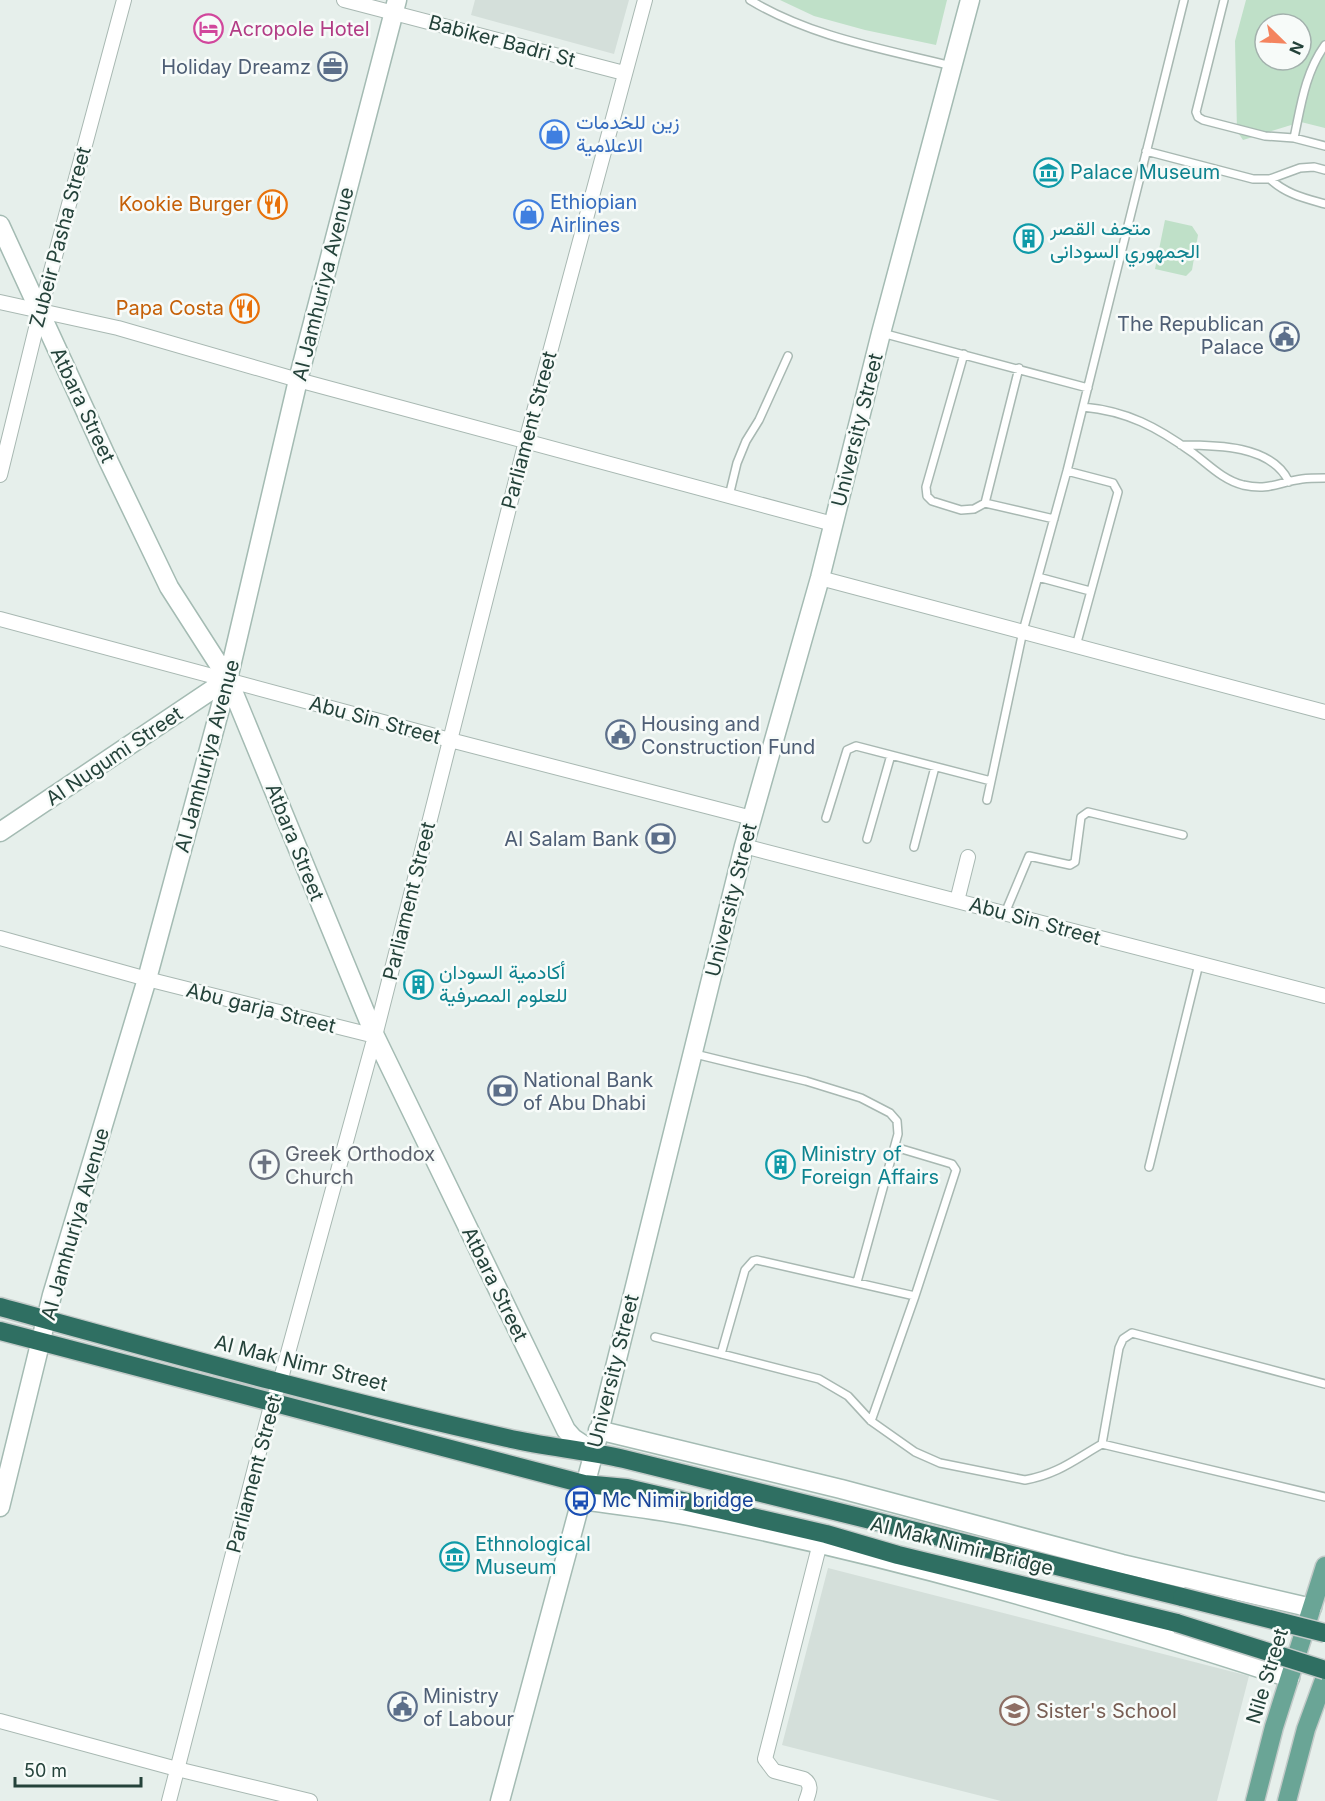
<svg xmlns="http://www.w3.org/2000/svg" width="1325" height="1801" font-family="Inter,Vazirmatn,sans-serif">
  <style>
    .built { fill: #d4dfda }
    .park { fill: #bfe0c8; fill-rule: evenodd }
    .lines { fill: none; stroke-linecap: round; stroke-linejoin: round }
    .lane-casing { stroke: #a8b8b2; stroke-width: 10 }
    .street-casing { stroke: #a8b8b2; stroke-width: 16 }
    .secondary-casing { stroke: #a4bbb3; stroke-width: 21 }
    .primary-casing { stroke: #c2cac8; stroke-width: 21 }
    .highway-casing { stroke: #c2cac8; stroke-width: 21 }
    .lane { stroke: #fff; stroke-width: 7 }
    .street { stroke: #fff; stroke-width: 14 }
    .secondary { stroke: #fff; stroke-width: 18 }
    .primary { stroke: #6aa596; stroke-width: 18 }
    .highway { stroke: #2f6f62; stroke-width: 18 }
    .highway-bridge-casing { stroke: #c2cac8; stroke-width: 21; stroke-linecap: butt }
    .highway-bridge { stroke: #2f6f62; stroke-width: 18 }
    .labels { text-anchor: middle; stroke-width: 5; stroke-linejoin: round; paint-order: stroke }
    .hotel-label { font-size: 20px; fill: #b23c85; stroke: #f7fbf9; text-anchor: start }
    .street-label { font-size: 20px; fill: #24423a; stroke: #f7fbf9 }
    .service-label { font-size: 20px; fill: #4e5e75; stroke: #f7fbf9; text-anchor: end }
    .shop-label { font-size: 20px; fill: #366cbe; stroke: #f7fbf9; text-anchor: start }
    .culture-label { font-size: 20px; fill: #0d838f; stroke: #f7fbf9; text-anchor: start }
    .food-label { font-size: 20px; fill: #c56008; stroke: #f7fbf9; text-anchor: end }
    .worship-label { font-size: 20px; fill: #5b616d; stroke: #f7fbf9; text-anchor: start }
    .transit-label { font-size: 20px; fill: #164399; stroke: #f7fbf9; text-anchor: start }
    .education-label { font-size: 20px; fill: #785e54; stroke: #f7fbf9; text-anchor: start }
  </style>
  <rect width="100%" height="100%" fill="#e6efeb"/>
  <path class="built" d="M475,0H629L614,54L471,15Z
    M828,1568L1249,1676L1217,1801H1001L782,1745Z"/>
  <path class="park" d="M780,0H947L936,45L865,30L814,16Z
    M1246,0H1325V128L1301,122L1243,140L1237,131L1235,41ZM1265,24H1301V60H1265Z
    M1165,220L1192,226L1198,235L1192,270L1186,276L1155,269Z"/>
  <g class="lines">
    <defs>
      <path id="lane" d="M750,0C811,37 884,49 952,66
        M1224,0L1196,112L1198,117L1203,120L1265,136L1294,138L1325,146
        M1294,138C1301,105 1305,73 1325,45
        M1146,151L1253,179H1270L1300,168L1314,167L1325,170
        M1270,179C1286,194 1304,198 1325,204
        M882,333L1088,388
        M964,354L926,487L927,496L932,501L961,510L974,509L985,503L1019,368
        M1083,407C1127,411 1157,427 1193,453C1209,465 1223,480 1243,485C1270,491 1278,482 1302,479C1309,478 1317,478 1325,478
        M1181,445C1216,445 1272,445 1289,482
        M1067,471L1113,483L1118,492L1076,646
        M729,496L737,463L746,441L759,420L788,356
        M985,503L1054,519
        M1038,577L1090,591
        M987,800L1023,631L1067,471L1184,0
        M826,818L847,750L856,746L991,781
        M867,839L891,755
        M914,847L935,767
        M1005,913L1029,856L1070,865L1075,862L1081,817L1088,812L1183,835
        M695,1054L806,1081L861,1098L890,1113L897,1121L898,1134L857,1282
        M895,1147L952,1164L956,1170L915,1296
        M1149,1167L1199,964
        M655,1337L819,1379L848,1396L871,1421L915,1452L940,1463L1025,1480C1058,1474 1074,1460 1102,1444L1119,1348L1123,1339L1132,1333L1325,1384
        M721,1354L745,1270L753,1261L757,1260L915,1296L871,1421
        M1102,1444L1325,1497"/>
      <path id="street" d="M344,0L624,73
        M0,302L118,328L298,380L833,524
        M0,475L40,312L124,0
        M820,578L1325,712
        M0,619L450,740L752,818
        M744,846L1325,996
        M957,901L968,857
        M0,938L147,979L375,1036
        M0,1721L177,1769L310,1801
        M169,1801L272,1402L280,1382L375,1036L526,441L645,0
        M806,1801C809,1792 813,1785 804,1779L774,1771L765,1759L820,1543"/>
      <path id="secondary" d="M0,225L107,458L169,587L228,679L375,1036L566,1430L573,1438L594,1452
        M0,832L228,679
        M598,1430L841,1489L1122,1564L1312,1608
        M581,1500C617,1505 654,1509 689,1516C892,1555 1093,1614 1290,1678
        M0,1507L52,1295L147,979L228,679L298,380L397,0
        M500,1801L594,1452L744,846L820,578L881,333L970,0"/>
      <path id="primary" d="M1255,1801L1274,1727L1325,1566
        M1287,1801L1306,1729L1325,1677"/>
      <path id="highway" d="M0,1307C168,1353 337,1400 507,1438C546,1447 585,1450 624,1459L1182,1597
        M0,1331L584,1484L627,1488L826,1534L898,1555L1177,1623"/>
    </defs>
    <use href="#lane" class="lane-casing"/>
    <use href="#street" class="street-casing"/>
    <use href="#secondary" class="secondary-casing"/>
    <use href="#primary" class="primary-casing"/>
    <use href="#highway" class="highway-casing"/>
    <use href="#lane" class="lane"/>
    <use href="#street" class="street"/>
    <use href="#secondary" class="secondary"/>
    <use href="#primary" class="primary"/>
    <use href="#highway" class="highway"/>
    <defs>
      <path id="highway-bridge" d="M1182,1597L1325,1633
        M1177,1623L1325,1670"/>
    </defs>
    <use href="#highway-bridge" class="highway-bridge-casing"/>
    <use href="#highway-bridge" class="highway-bridge"/>
  </g>
  <defs>
    <symbol id="hotel-ring" viewBox="-11 -11 22 22"><circle r="9.5" fill="#f7fbf9" stroke="#d1479c" stroke-width="1.5"/><path d="M-6-4.5h1.5V1H6V5H4.5V3h-9V5H-6ZM-4 0a1.8 1.8 0 1 1 3.6 0ZM.5 0V-2.5h3Q6-2.5 6 0Z" fill="#d1479c"/></symbol>
    <symbol id="office-ring" viewBox="-11 -11 22 22"><circle r="9.5" fill="#f7fbf9" stroke="#5c6f8a" stroke-width="1.5"/><path d="M-6-3h4V-5.5h4V-3h4V5H-6ZM-1-4.5V-3h2v-1.5ZM-6 0V1H6V0Z" fill="#5c6f8a"/></symbol>
    <symbol id="shop-ring" viewBox="-11 -11 22 22"><circle r="9.5" fill="#f7fbf9" stroke="#3f7fe0" stroke-width="1.5"/><path d="M-5-2.5h2.3a2.7 3.5 0 0 1 5.4 0H5L5.5 6h-11ZM-1.5-2.5h3a1.5 2.3 0 0 0-3 0Z" fill="#3f7fe0"/></symbol>
    <symbol id="museum-ring" viewBox="-11 -11 22 22"><circle r="9.5" fill="#f7fbf9" stroke="#0f9aa8" stroke-width="1.5"/><path d="M0-6L6-3V-2H-6V-3ZM-5-1h2V3h-2ZM-1-1h2V3h-2ZM3-1h2V3H3ZM-6 4H6V6H-6Z" fill="#0f9aa8"/></symbol>
    <symbol id="restaurant-ring" viewBox="-11 -11 22 22"><circle r="9.5" fill="#f7fbf9" stroke="#e8710a" stroke-width="1.5"/><path d="M-5-6h1v4h1v-4h1v4h1v-4h1v5L-1.5 .5V6h-2V.5L-5-1ZM5-6V6H3V1.5H1.5Q1.5-4 5-6Z" fill="#e8710a"/></symbol>
    <symbol id="building-ring" viewBox="-11 -11 22 22"><circle r="9.5" fill="#f7fbf9" stroke="#0f9aa8" stroke-width="1.5"/><path d="M-4-6H4V6H1V3H-1V6H-4ZM-2.5-4.3h1.7v1.8h-1.7ZM.8-4.3h1.7v1.8H.8ZM-2.5-1h1.7V.8h-1.7ZM.8-1h1.7V.8H.8Z" fill="#0f9aa8"/></symbol>
    <symbol id="civic-ring" viewBox="-11 -11 22 22"><circle r="9.5" fill="#f7fbf9" stroke="#5c6f8a" stroke-width="1.5"/><path d="M-.6-6.5H3V-4.5H.6V-3L4-1V1h2V6H-6V1h2V-1L-.6-3ZM-1.2 2.5V6h2.4V2.5Z" fill="#5c6f8a"/></symbol>
    <symbol id="bank-ring" viewBox="-11 -11 22 22"><circle r="9.5" fill="#f7fbf9" stroke="#5c6f8a" stroke-width="1.5"/><path d="M-6-4H6V4H-6ZM0-2.3a2.3 2.3 0 1 0 0 4.6a2.3 2.3 0 1 0 0-4.6Z" fill="#5c6f8a"/></symbol>
    <symbol id="church-ring" viewBox="-11 -11 22 22"><circle r="9.5" fill="#f7fbf9" stroke="#6b7280" stroke-width="1.5"/><path d="M-1.2-6h2.4v3.5h3.3v2.4h-3.3V6h-2.4V-.1h-3.3v-2.4h3.3Z" fill="#6b7280"/></symbol>
    <symbol id="bus-ring" viewBox="-11 -11 22 22"><circle r="9.5" fill="#f7fbf9" stroke="#1a4fb4" stroke-width="1.5"/><path d="M-5-6H5V4H4V6H2V4H-2V6H-4V4H-5ZM-3.5-4V0h7V-4ZM-3.5 1.2v1.5H-2V1.2ZM2 1.2v1.5H3.5V1.2Z" fill="#1a4fb4"/></symbol>
    <symbol id="school-ring" viewBox="-11 -11 22 22"><circle r="9.5" fill="#f7fbf9" stroke="#8d6e63" stroke-width="1.5"/><path d="M0-5L7-2L0 1L-7-2ZM-4 1L0 2.5L4 1V4Q0 6-4 4Z" fill="#8d6e63"/></symbol>
  </defs>
  <g fill-rule="evenodd">
    <use href="#hotel-ring" x="192" y="12" width="33" height="33"/>
    <use href="#office-ring" x="316" y="50" width="33" height="33"/>
    <use href="#shop-ring" x="538" y="118" width="33" height="33"/>
    <use href="#museum-ring" x="1032" y="156" width="33" height="33"/>
    <use href="#restaurant-ring" x="256" y="188" width="33" height="33"/>
    <use href="#shop-ring" x="512" y="198" width="33" height="33"/>
    <use href="#building-ring" x="1012" y="222" width="33" height="33"/>
    <use href="#restaurant-ring" x="228" y="292" width="33" height="33"/>
    <use href="#civic-ring" x="1268" y="320" width="33" height="33"/>
    <use href="#civic-ring" x="604" y="718" width="33" height="33"/>
    <use href="#bank-ring" x="644" y="822" width="33" height="33"/>
    <use href="#building-ring" x="402" y="968" width="33" height="33"/>
    <use href="#bank-ring" x="486" y="1074" width="33" height="33"/>
    <use href="#church-ring" x="248" y="1148" width="33" height="33"/>
    <use href="#building-ring" x="764" y="1148" width="33" height="33"/>
    <use href="#bus-ring" x="564" y="1484" width="33" height="33"/>
    <use href="#museum-ring" x="438" y="1540" width="33" height="33"/>
    <use href="#civic-ring" x="386" y="1690" width="33" height="33"/>
    <use href="#school-ring" x="998" y="1694" width="33" height="33"/>
  </g>
  <g class="labels">
    <g class="hotel-label">
      <text x="229" y="36">Acropole Hotel</text>
    </g>
    <g class="street-label">
      <text transform="translate(502 41) rotate(15)" y="7">Babiker Badri St</text>
      <text transform="translate(60 237) rotate(-75)" y="7">Zubeir Pasha Street</text>
      <text transform="translate(323 284) rotate(-76)" y="7">Al Jamhuriya Avenue</text>
      <text transform="translate(83 405) rotate(65)" y="7">Atbara Street</text>
      <text transform="translate(529 430) rotate(-75)" y="7">Parliament Street</text>
      <text transform="translate(857 430) rotate(-76)" y="7">University Street</text>
      <text transform="translate(375 720) rotate(15)" y="7">Abu Sin Street</text>
      <text transform="translate(114 756) rotate(-34)" y="7">Al Nugumi Street</text>
      <text transform="translate(207 756) rotate(-75)" y="7">Al Jamhuriya Avenue</text>
      <text transform="translate(295 842) rotate(68)" y="7">Atbara Street</text>
      <text transform="translate(731 900) rotate(-76)" y="7">University Street</text>
      <text transform="translate(409 901) rotate(-76)" y="7">Parliament Street</text>
      <text transform="translate(1035 921) rotate(15)" y="7">Abu Sin Street</text>
      <text transform="translate(261 1008) rotate(14)" y="7">Abu garja Street</text>
      <text transform="translate(75 1224) rotate(-74)" y="7">Al Jamhuriya Avenue</text>
      <text transform="translate(495 1284) rotate(64)" y="7">Atbara Street</text>
      <text transform="translate(301 1363) rotate(14)" y="7">Al Mak Nimr Street</text>
      <text transform="translate(613 1371) rotate(-76)" y="7">University Street</text>
      <text transform="translate(254 1474) rotate(-75)" y="7">Parliament Street</text>
      <text transform="translate(962 1546) rotate(14)" y="7">Al Mak Nimir Bridge</text>
      <text transform="translate(1267 1676) rotate(-73)" y="7">Nile Street</text>
    </g>
    <g class="service-label">
      <text x="311" y="74">Holiday Dreamz</text>
      <text x="1264" y="331">The Republican<tspan x="1264" dy="23">Palace</tspan></text>
      <text x="641" y="731" text-anchor="start">Housing and<tspan x="641" dy="23">Construction Fund</tspan></text>
      <text x="639" y="846">Al Salam Bank</text>
      <text x="523" y="1087" text-anchor="start">National Bank<tspan x="523" dy="23">of Abu Dhabi</tspan></text>
      <text x="423" y="1703" text-anchor="start">Ministry<tspan x="423" dy="23">of Labour</tspan></text>
    </g>
    <g class="shop-label">
      <text x="576" y="129">زين للخدمات<tspan x="576" dy="23">الاعلامية</tspan></text>
      <text x="550" y="209">Ethiopian<tspan x="550" dy="23">Airlines</tspan></text>
    </g>
    <g class="culture-label">
      <text x="1070" y="179">Palace Museum</text>
      <text x="1050" y="235">متحف القصر<tspan x="1050" dy="23">الجمهوري السودانى</tspan></text>
      <text x="439" y="979">أكادمية السودان<tspan x="439" dy="23">للعلوم المصرفية</tspan></text>
      <text x="801" y="1161">Ministry of<tspan x="801" dy="23">Foreign Affairs</tspan></text>
      <text x="475" y="1551">Ethnological<tspan x="475" dy="23">Museum</tspan></text>
    </g>
    <g class="food-label">
      <text x="252" y="211">Kookie Burger</text>
      <text x="224" y="315">Papa Costa</text>
    </g>
    <g class="worship-label">
      <text x="285" y="1161">Greek Orthodox<tspan x="285" dy="23">Church</tspan></text>
    </g>
    <g class="transit-label">
      <text x="602" y="1507">Mc Nimir bridge</text>
    </g>
    <g class="education-label">
      <text x="1036" y="1718">Sister's School</text>
    </g>
  </g>
  <g transform="translate(1283 42) rotate(114)"><circle r="28" fill="#f7fbf9" stroke="#a3b1ad" stroke-width="1.5"/>
  <path d="M0-4.5L10 22L0 15L-10 22Z" fill="#f4845f"/>
  <text y="-9" font-size="16" font-weight="bold" text-anchor="middle" fill="#24423a">N</text>
  </g>
  <path d="M15 1777v9h126v-9" fill="none" stroke="#24423a" stroke-width="3"/>
  <text x="24" y="1777" font-size="18" fill="#24423a" stroke="#f7fbf9" stroke-width="4.5" paint-order="stroke">50 m</text>
</svg>
